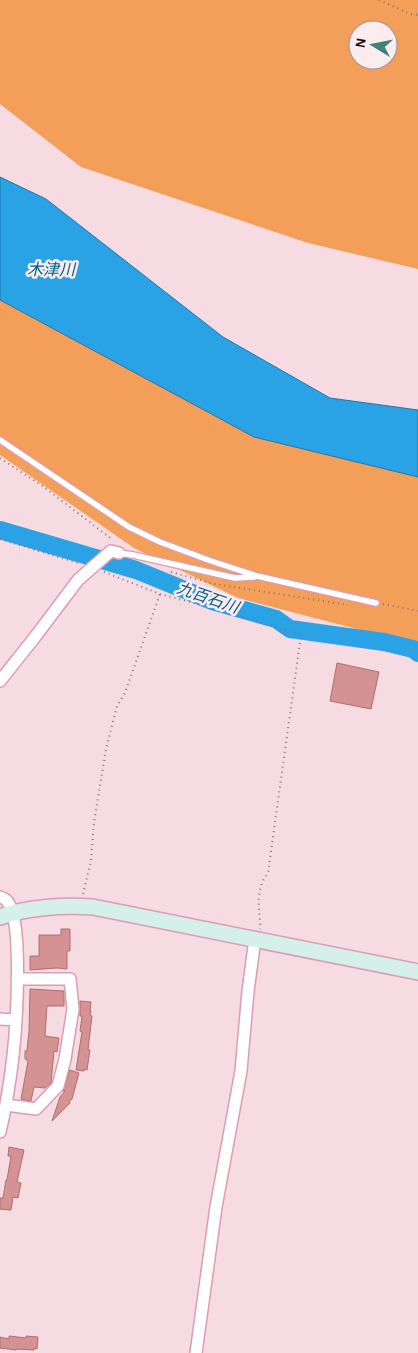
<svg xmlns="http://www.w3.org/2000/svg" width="418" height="1353" font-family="'Alegreya Sans','Noto Sans JP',sans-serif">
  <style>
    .green { fill: #f39f5a; fill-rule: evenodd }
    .water { fill: #29a3e6; stroke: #2574a5 }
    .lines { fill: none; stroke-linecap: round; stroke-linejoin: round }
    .river { stroke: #29a3e6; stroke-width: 18 }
    .building { fill: #d59293; stroke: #ae6e6f }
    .lane-casing { stroke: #dd9cb1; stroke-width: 8 }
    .street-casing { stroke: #dd9cb1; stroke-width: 14 }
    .secondary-casing { stroke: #dd9cb1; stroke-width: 18 }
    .path { stroke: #897178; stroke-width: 2; stroke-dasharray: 1 4; stroke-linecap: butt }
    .lane { stroke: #fff; stroke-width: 5.5 }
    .street { stroke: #fff; stroke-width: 11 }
    .secondary { stroke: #d5efea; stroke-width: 15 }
    .labels { text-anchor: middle; stroke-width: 5; stroke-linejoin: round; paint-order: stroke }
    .water-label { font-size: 16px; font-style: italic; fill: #005c88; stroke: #fbecf0 }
  </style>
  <rect width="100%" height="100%" fill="#f7dbe3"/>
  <path class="green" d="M0,0H418V269L308,243L81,167L0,104ZM358,30H388V60H358Z
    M0,300L254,437L418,477V643L376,634L238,598L134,548L0,455Z"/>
  <path class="water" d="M0,177L46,199L223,337L330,398L418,410V477L254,437L0,300Z"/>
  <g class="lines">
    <path class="river" d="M0,530L136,570L212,601L276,619L290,629L384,642L413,649L418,653"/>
  </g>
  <path class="building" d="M337,663L379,672L371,709L330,701Z
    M61,929H70V951H67V969L57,968L30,970V956H39V935H61Z
    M30,989L64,991V1006H47L45,1036L59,1038L57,1052L54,1051L51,1083L45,1088L34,1087L31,1101L21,1099L28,1061L25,1059V1051H27L29,1031Z
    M80,1001L91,1002L90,1011H91L90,1015L92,1016L88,1050H90L87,1070L84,1069V1071L76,1070L82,1032L80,1031L82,1016H80Z
    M70,1070L79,1073L72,1099L69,1102L70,1103L52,1121L60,1097L65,1091H63Z
    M9,1147L24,1150L17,1182L21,1183L18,1198L13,1197L11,1210H9L0,1209V1198H3L6,1180H7L11,1156H8Z
    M9,1336L26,1338V1336L38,1337L37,1349L34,1348V1350L16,1349V1350L0,1348V1337L9,1339Z"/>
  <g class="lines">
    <defs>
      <path id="lane" d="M0,440L129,527L160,542L211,561L257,576L376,603
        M119,553L133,555L235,578L254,577"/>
      <path id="street" d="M0,681L35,637L78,580L111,551L119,553
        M0,897C3,898 4,898 7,901C24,920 16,1029 13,1056C10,1082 6,1107 0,1132
        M0,1019L16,1020
        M6,1105L36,1109L58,1086L65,1059L73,1009L70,979H17
        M196,1353L216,1207L241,1071L248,991L255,939"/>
      <path id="secondary" d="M0,917C27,907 64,905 93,907L418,972"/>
    </defs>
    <use href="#lane" class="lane-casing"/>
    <use href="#street" class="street-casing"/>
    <use href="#secondary" class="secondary-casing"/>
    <path class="path" d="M379,0L410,14L418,15
      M0,458L44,487L113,540
      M0,539L81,564
      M104,572L160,594L219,610L301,635L268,873C260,883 258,895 259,908C259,915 261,922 260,929
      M171,572L215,584L348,605
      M383,604L418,611
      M83,894L91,861L94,822L106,749L117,706L125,693L160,594"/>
    <use href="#lane" class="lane"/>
    <use href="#street" class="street"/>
    <use href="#secondary" class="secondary"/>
  </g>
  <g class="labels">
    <g class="water-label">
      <text x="51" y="275">木津川</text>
      <text transform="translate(208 597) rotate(19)" y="6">九百石川</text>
    </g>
  </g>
  <g transform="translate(373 45) rotate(280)"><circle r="24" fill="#fbecf0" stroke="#a19095"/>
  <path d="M0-4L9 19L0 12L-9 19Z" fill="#408376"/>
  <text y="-8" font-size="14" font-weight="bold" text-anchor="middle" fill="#1b060d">N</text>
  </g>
</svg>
